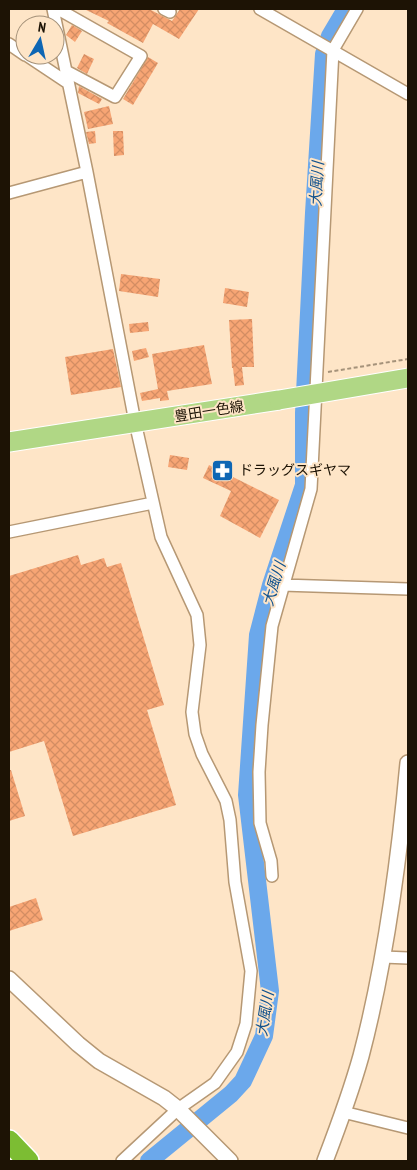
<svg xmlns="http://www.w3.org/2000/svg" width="417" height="1170" font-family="'PT Sans Narrow','Noto Sans JP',sans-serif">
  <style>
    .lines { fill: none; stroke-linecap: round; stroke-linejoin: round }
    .river { stroke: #6ba8eb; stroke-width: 18 }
    .building { fill: url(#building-cross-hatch) }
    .minor-casing { stroke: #b69874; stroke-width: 14 }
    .tertiary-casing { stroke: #b69874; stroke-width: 18 }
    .primary-casing { stroke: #fff; stroke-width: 21 }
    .motorway-casing { stroke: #fff; stroke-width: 24 }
    .path { stroke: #a5927a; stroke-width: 2; stroke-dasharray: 4 2.5; stroke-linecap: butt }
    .minor { stroke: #fff; stroke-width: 11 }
    .tertiary { stroke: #fff; stroke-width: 15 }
    .primary { stroke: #b0d785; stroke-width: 19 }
    .motorway { stroke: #7cbd33; stroke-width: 21 }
    .primary-bridge-casing { stroke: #fff; stroke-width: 21; stroke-linecap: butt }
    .primary-bridge { stroke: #b0d785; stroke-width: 19 }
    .labels { text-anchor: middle; stroke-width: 4; stroke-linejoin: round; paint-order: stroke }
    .street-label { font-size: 14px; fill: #1d1305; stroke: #fee5c7 }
    .poi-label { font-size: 14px; fill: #1d1305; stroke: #fee5c7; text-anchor: start }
    .water-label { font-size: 15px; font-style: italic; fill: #11528e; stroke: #fee5c7 }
  </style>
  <defs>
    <pattern id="building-cross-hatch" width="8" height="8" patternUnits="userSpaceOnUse" patternTransform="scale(1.25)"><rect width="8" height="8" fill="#f7a574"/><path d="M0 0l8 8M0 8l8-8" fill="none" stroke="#d38d63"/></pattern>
  </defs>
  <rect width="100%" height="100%" fill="#fee5c7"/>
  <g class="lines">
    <path class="river" d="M149,1161L231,1094L243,1081L264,1036L270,991L247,795L258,635L271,585L304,485V413L314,213L324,54L330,36L346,9"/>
  </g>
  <path class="building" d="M84,9H149L172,21L180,9H199L179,39L153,24L143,43L107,23L109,21Z
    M72,25L82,31L75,42L66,35Z
    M84,54L94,59L87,74L77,68Z
    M148,57L158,63L133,105L123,99Z
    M79,86L102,99L99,104L78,93Z
    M109,106L113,124L88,129L84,112Z
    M95,131L96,143L89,144L86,132Z
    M113,131H123L124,155L114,156Z
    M121,274L160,279L158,297L119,291Z
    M225,288L249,292L247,307L223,303Z
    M252,319L254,367H242L244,385L235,386L233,368H232L229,320Z
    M148,322L149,331L130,333L129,324Z
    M204,345L212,384L167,391L169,400L160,401V398L142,401L140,393L158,389L152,354Z
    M146,348L149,357L134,361L132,351Z
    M113,349L121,387L71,395L65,357Z
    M170,455L189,458L187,470L168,467Z
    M209,465L279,500L260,538L220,516L231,491L203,478Z
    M78,555L81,565L104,558L107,567L121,563L164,705L147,710L176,805L73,836L44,741L9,752V576Z
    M9,770H11L25,816L9,821Z
    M36,898L43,920L9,931V907Z"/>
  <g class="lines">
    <defs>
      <path id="minor" d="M53,9L87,172L135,422L161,537L197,615L200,645L192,712L195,734L202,754L226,801L230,820L235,882L251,971L246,1024L237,1052L215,1083L178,1109L122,1161
        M58,9L141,56L115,97L66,71
        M164,9L170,12
        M260,9L408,94
        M9,44L25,55
        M26,55L68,83
        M9,193L87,172
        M9,532L153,503
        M282,585L408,589
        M272,876L271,861L260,823L259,772L262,725L272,626L311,489L333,50L357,9
        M383,957L408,958
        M343,1112L408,1128"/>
      <path id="tertiary" d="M9,979L78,1044L99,1061L164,1098L178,1109L230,1161
        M325,1161C338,1127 351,1092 361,1056C386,961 399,861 408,763"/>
      <path id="primary" d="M9,442L279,400"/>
      <path id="motorway" d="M9,1141L28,1161"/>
    </defs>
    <use href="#minor" class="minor-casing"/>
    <use href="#tertiary" class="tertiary-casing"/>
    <use href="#primary" class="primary-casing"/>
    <use href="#motorway" class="motorway-casing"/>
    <path class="path" d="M328,372L408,359"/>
    <use href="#minor" class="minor"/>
    <use href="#tertiary" class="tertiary"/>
    <use href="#primary" class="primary"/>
    <use href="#motorway" class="motorway"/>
    <defs>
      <path id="primary-bridge" d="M279,400L408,378"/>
    </defs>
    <use href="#primary-bridge" class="primary-bridge-casing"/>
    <use href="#primary-bridge" class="primary-bridge"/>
  </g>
  <defs>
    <symbol id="pharmacy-square" viewBox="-11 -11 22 22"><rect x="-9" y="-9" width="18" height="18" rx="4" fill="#0e66b4" stroke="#fee5c7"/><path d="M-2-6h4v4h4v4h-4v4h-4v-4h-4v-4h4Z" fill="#fff"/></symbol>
  </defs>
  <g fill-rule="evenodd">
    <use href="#pharmacy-square" x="210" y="458" width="25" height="25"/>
  </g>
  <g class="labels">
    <g class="street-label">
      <text transform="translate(209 411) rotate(-9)" y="5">豊田一色線</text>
    </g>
    <g class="poi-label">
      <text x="239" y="475">ドラッグスギヤマ</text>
    </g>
    <g class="water-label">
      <text transform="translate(317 184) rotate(-87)" y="5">大風川</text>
      <text transform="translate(274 584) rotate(-73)" y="5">大風川</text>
      <text transform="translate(265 1014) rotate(-81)" y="5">大風川</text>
    </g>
  </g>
  <rect width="417" height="1170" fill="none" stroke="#1d1305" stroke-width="20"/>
  <g transform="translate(40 40) rotate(9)"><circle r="24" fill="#fee5c7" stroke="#a49179"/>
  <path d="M0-4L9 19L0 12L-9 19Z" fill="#0e66b4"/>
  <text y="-8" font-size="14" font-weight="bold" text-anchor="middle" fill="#1d1305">N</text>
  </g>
</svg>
